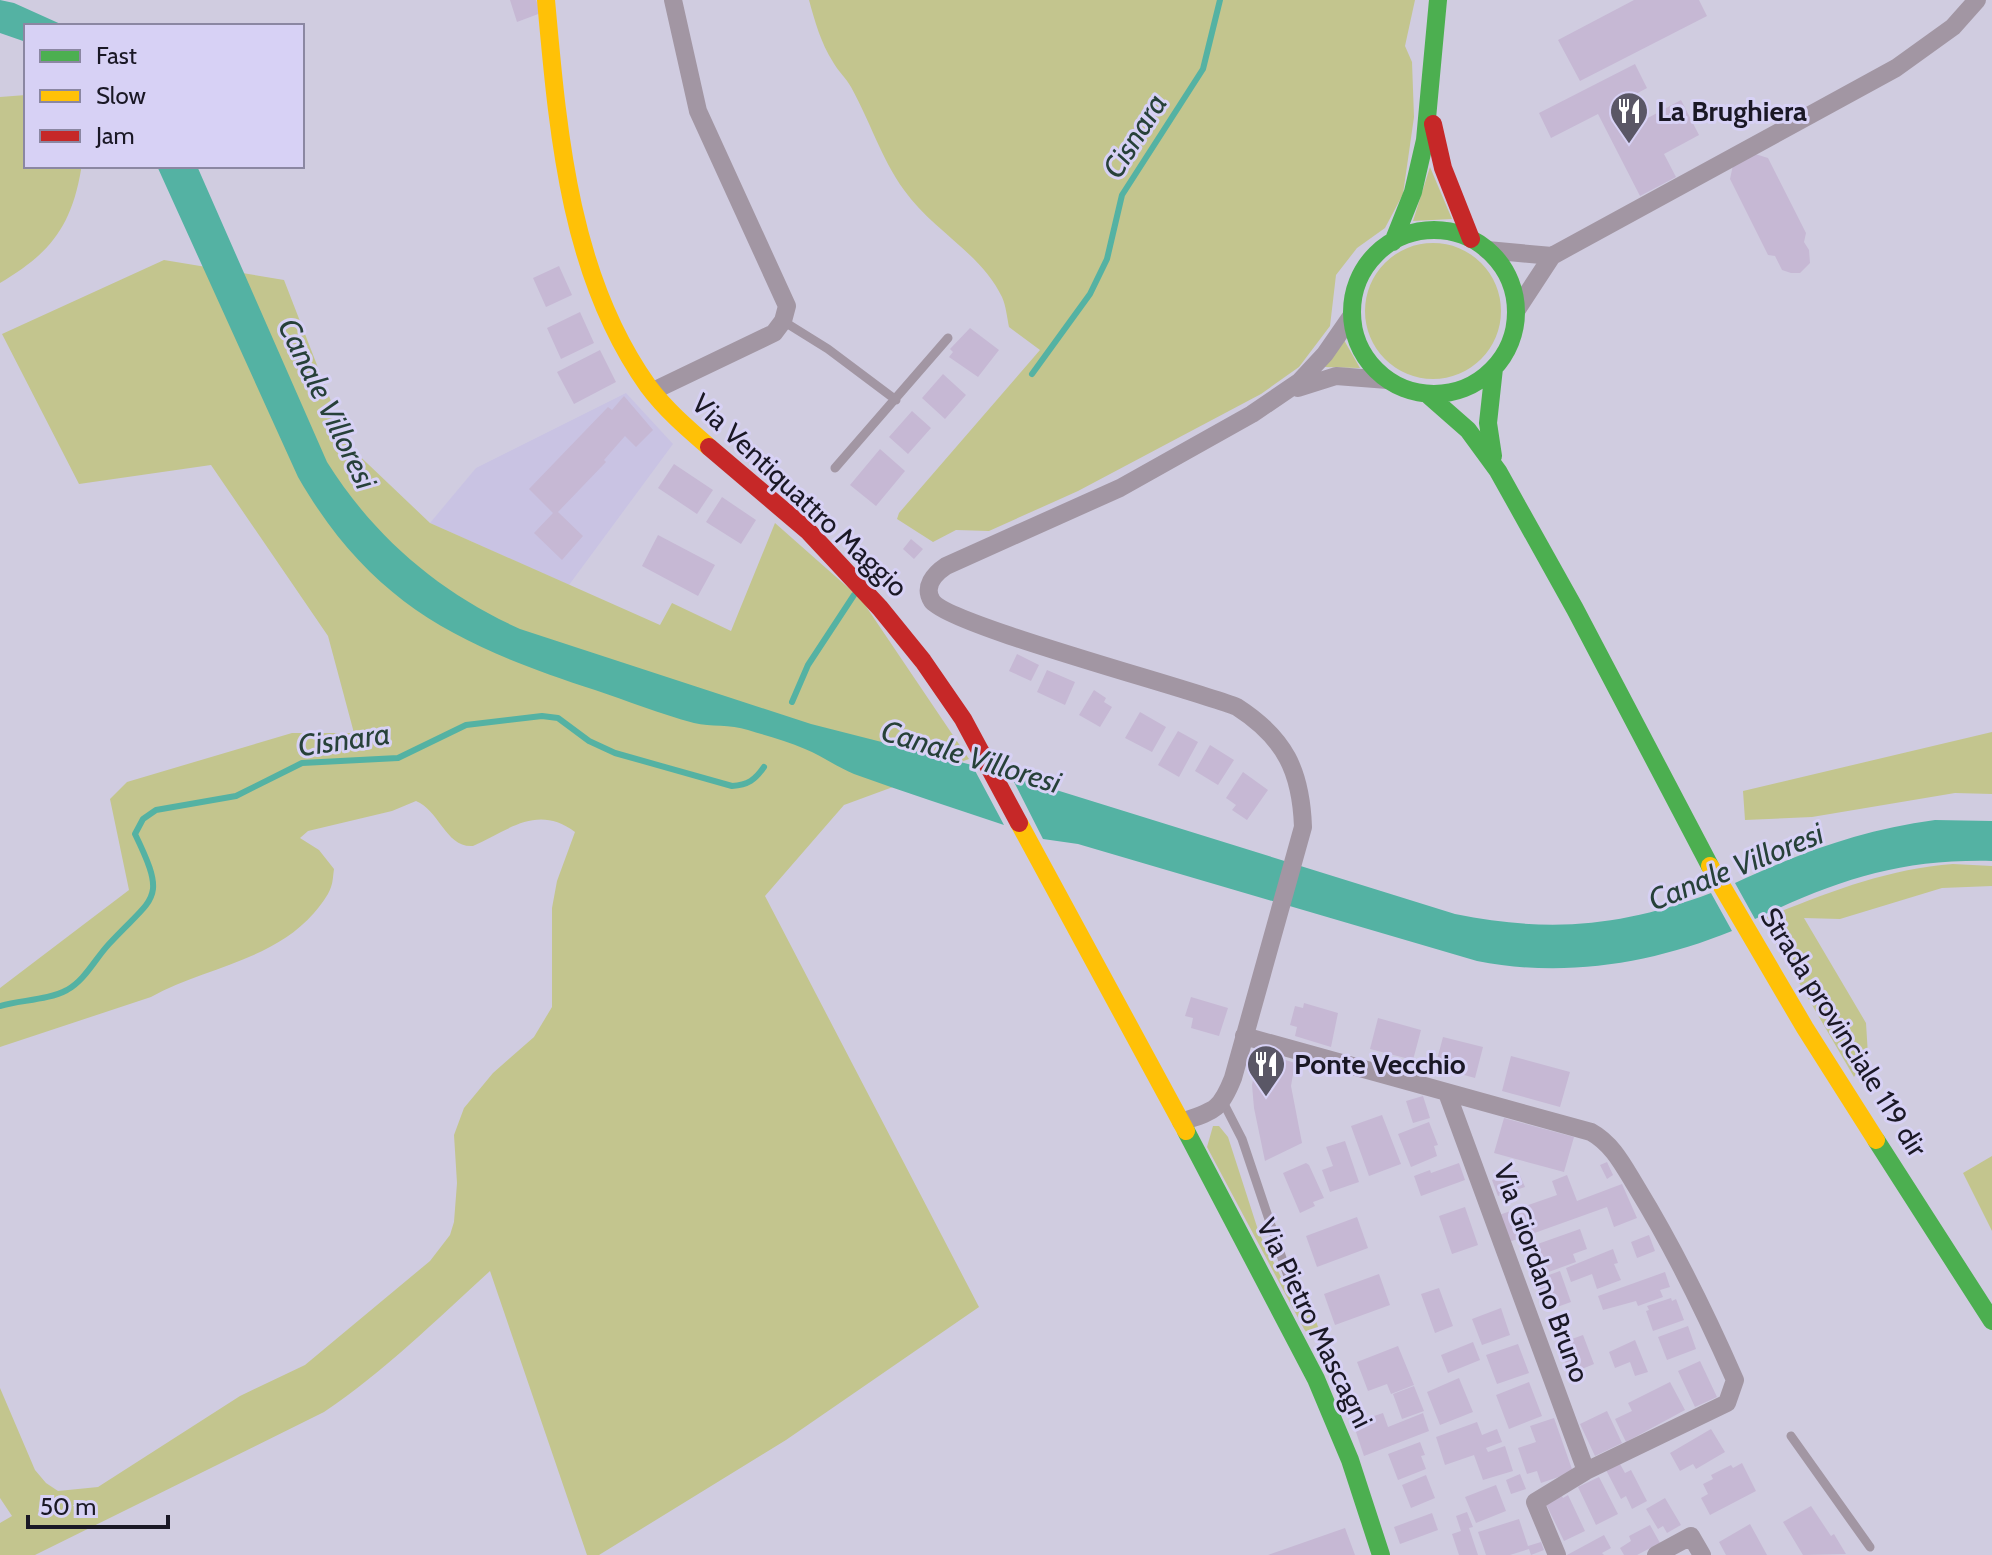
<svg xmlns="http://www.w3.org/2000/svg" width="1992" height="1555" font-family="Cabin,sans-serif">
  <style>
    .built { fill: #c9c3e3 }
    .green { fill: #c3c58e }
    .water { fill: #54b2a3 }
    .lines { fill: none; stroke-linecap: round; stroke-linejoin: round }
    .stream { stroke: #54b2a3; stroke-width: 6 }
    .building { fill: #c6b8d4 }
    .lane { stroke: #a296a3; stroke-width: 9 }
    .street { stroke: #a296a3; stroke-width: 18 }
    .fast { stroke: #4caf50; stroke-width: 18 }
    .slow { stroke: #ffc107; stroke-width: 18 }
    .jam { stroke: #c62828; stroke-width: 18 }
    .labels { text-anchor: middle; stroke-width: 6; stroke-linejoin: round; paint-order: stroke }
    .poi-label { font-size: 28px; font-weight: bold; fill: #1a1825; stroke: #d7d1f5; text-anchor: start }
    .street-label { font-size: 28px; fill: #1a1825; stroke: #d7d1f5 }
    .water-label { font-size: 30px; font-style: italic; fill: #274139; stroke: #d7d1f5 }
  </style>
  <rect width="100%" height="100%" fill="#d0cce0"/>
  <path class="built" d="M626,393L673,444L569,585L430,523L476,468Z"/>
  <path class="green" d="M809,0H1415L1405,46L1412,62L1414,117L1403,194L1385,228L1357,248L1336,275L1330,326L1299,367L1261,394L1078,491L989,531L956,530L933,542L897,519L899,513L1040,350L1009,327C1007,317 1006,306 1002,297C981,253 932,230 904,190C881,158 870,121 851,87C846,78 838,71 833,62C821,43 815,22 809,0Z
    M26,95V166H81V170C71,228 49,254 0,283V97Z
    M1430,167L1452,219L1413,221Z
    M1365 311a68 68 0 1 1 136 0a68 68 0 1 1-136 0Z
    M164,260L284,280L348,445L430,523L660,625L672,603L731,631L775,523L861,599L969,759L844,805L765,896L979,1307L786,1440L599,1555H587L490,1271C436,1320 385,1371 324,1412L35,1555H0V1523L12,1516L0,1498V1388L35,1470L46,1483L58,1491L98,1487L240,1396L305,1365L430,1261L450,1235L454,1222L457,1183L454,1135L464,1108L493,1073L534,1037L552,1007V908L557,881L575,832C537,804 509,830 473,846C446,848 439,810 416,801L392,811L308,831L300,838L319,850L334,869C333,875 333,882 331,887C328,896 320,906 314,913C271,962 204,967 151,997L0,1047V988L129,890L110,799L127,782L292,733H354L328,636L211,465L79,484L2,334Z
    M1344,340L1360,368L1325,367L1326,364Z
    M1992,732V794L1955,793L1812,817L1745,820L1743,791Z
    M1953,864L1992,866V886L1942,888L1840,919L1804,918L1866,1023L1868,1055L1854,1077L1762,919C1824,894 1885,869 1953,864Z
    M1213,1126H1219L1228,1137L1259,1233L1287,1289L1305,1288L1319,1330L1307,1333L1304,1329L1207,1147Z
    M1992,1156V1231L1963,1173Z"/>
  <path class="water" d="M0,0L14,3L65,26H26V42L0,33Z
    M157,166H197L327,462C374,537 440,593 520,629L811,724L972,765L1004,825C954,808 904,792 854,774C837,767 822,756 805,749C787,741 767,736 748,730C730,724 711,727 694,723C660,714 628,701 595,690C460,646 372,605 298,477Z
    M1011,776L1455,914C1550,933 1620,927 1711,893L1732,931C1650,964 1564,978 1477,961L1078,844L1043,839Z
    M1935,820L1992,821V861C1899,859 1838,880 1755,919L1735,883C1802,852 1861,830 1935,820Z"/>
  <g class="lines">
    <path class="stream" d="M1032,374L1090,294L1107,259L1122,195L1203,69L1220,0
      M792,702L808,665L854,595
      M0,1006C21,1000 48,1000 67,990C85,980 95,959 109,944C154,895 168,902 135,834L143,819L156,810L236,796L302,763L398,758L466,725L542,716L558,718L589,741L615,753L732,786C748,785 755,780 764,767"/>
  </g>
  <path class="building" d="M510,0H536L541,13L517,22Z
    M1634,0H1699L1707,16L1580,81L1558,40Z
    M1635,64L1647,88L1634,95L1646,119L1681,100L1699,135L1664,154L1676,177L1640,196L1598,114L1551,138L1539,113Z
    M1755,154L1768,158L1806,233L1804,242L1809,250L1810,263L1800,273H1791L1782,270L1775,256L1768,255L1730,179L1733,165Z
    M559,266L572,295L546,307L533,278Z
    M580,312L594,343L561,359L547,328Z
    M970,328L999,350L978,377L949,357L953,352L950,349Z
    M600,350L616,382L574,404L557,372Z
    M943,374L966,395L945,419L922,398Z
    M624,396L653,430L636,447L625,436L604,460L606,462L558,512L583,536L562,560L534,533L553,513L529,489L608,407L612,410Z
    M912,411L931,428L908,454L889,437Z
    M880,449L905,471L876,506L850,485Z
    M674,464L713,490L697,514L658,488Z
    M722,497L756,520L741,544L706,522Z
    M658,535L715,565L698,596L642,566Z
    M911,539L923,549L914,559L903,549Z
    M1017,654L1039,665L1031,681L1009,671Z
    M1047,670L1075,682L1065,705L1037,692Z
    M1094,690L1106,698L1104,702L1112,707L1100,727L1079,715Z
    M1140,712L1166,727L1152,752L1125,738Z
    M1178,731L1198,742L1179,777L1158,765Z
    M1210,745L1234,760L1218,785L1195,771Z
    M1243,772L1268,790L1247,820L1232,810L1236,805L1226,798Z
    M1191,997L1228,1008L1219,1036L1191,1028L1193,1018L1185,1016Z
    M1304,1003L1338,1013L1331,1047L1295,1036L1297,1027L1290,1025L1295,1006L1303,1008Z
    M1378,1018L1421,1030L1413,1060L1370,1049Z
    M1443,1037L1483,1047L1475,1078L1435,1067Z
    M1273,1056L1295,1063L1291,1086L1302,1143L1265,1161L1254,1108L1252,1085L1256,1065Z
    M1511,1056L1570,1072L1560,1107L1502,1091Z
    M1423,1096L1430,1118L1413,1123L1406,1101Z
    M1382,1115L1401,1164L1369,1176L1351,1126Z
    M1504,1118L1574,1137L1564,1172L1494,1153Z
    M1429,1122L1438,1145L1434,1146L1437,1156L1411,1167L1398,1134Z
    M1345,1141L1359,1182L1330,1192L1322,1170L1333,1166L1326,1147Z
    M1607,1162L1613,1175L1607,1179L1600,1165Z
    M1306,1163L1309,1165L1324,1198L1313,1202L1315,1206L1300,1213L1283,1173Z
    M1459,1163L1465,1180L1421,1196L1414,1176L1430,1170L1431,1173Z
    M1518,1171L1525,1187L1498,1196L1492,1180Z
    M1567,1175L1577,1201L1622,1184L1637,1218L1614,1227L1607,1207L1509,1242L1499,1215L1557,1195L1552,1181Z
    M1465,1207L1478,1245L1452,1254L1439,1216Z
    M1357,1217L1368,1248L1317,1267L1306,1236Z
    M1580,1229L1587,1249L1573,1254L1576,1262L1543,1274L1532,1246Z
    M1649,1235L1655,1251L1637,1258L1631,1242Z
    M1613,1249L1618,1263L1614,1264L1621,1280L1597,1289L1592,1274L1571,1282L1566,1268Z
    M1560,1271L1571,1302L1546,1311L1535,1280Z
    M1665,1272L1670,1287L1660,1290L1663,1297L1638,1306L1636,1301L1603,1310L1598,1296Z
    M1379,1274L1390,1305L1335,1325L1324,1294Z
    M1439,1288L1453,1326L1435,1333L1421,1294Z
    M1671,1298L1672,1301L1676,1299L1684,1320L1653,1331L1646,1311L1649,1310L1647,1306Z
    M1501,1308L1510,1335L1482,1345L1472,1319Z
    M1688,1326L1696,1349L1667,1360L1658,1337Z
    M1583,1335L1594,1364L1570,1374L1558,1344Z
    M1635,1340L1648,1372L1635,1376L1630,1362L1615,1368L1609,1352Z
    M1473,1342L1480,1360L1448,1373L1441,1355Z
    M1518,1344L1529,1373L1497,1384L1486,1355Z
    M1398,1346L1414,1385L1391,1394L1387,1384L1368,1391L1357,1362Z
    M1700,1361L1717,1397L1695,1407L1678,1371Z
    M1459,1378L1473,1412L1440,1425L1427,1392Z
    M1529,1382L1542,1416L1509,1429L1496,1395Z
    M1670,1382L1685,1410L1626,1442L1615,1419L1632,1411L1628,1403Z
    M1414,1386L1424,1411L1402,1419L1393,1394Z
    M1607,1411L1622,1443L1595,1456L1580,1424Z
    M1383,1413L1388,1427L1423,1413L1429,1431L1364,1456L1353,1423Z
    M1554,1418L1573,1472L1541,1483L1537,1471L1527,1474L1518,1448L1536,1442L1530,1426Z
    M1477,1422L1482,1435L1497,1429L1502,1442L1486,1448L1488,1452L1505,1446L1513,1471L1483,1480L1474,1455L1445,1465L1436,1437Z
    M1711,1429L1725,1452L1696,1469L1693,1464L1680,1471L1670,1453Z
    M1420,1442L1425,1455L1421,1456L1426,1469L1398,1480L1388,1454Z
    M1742,1463L1756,1491L1710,1515L1701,1498L1708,1494L1703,1484L1713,1479L1711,1475L1731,1465L1733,1468Z
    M1620,1464L1625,1473L1631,1470L1647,1501L1632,1509L1626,1496L1621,1499L1606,1470Z
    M1520,1474L1526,1489L1511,1494L1506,1480Z
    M1426,1475L1435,1498L1411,1508L1402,1485Z
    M1599,1477L1618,1514L1596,1525L1578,1487Z
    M1496,1485L1506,1511L1476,1523L1465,1497Z
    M1560,1492L1563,1498L1568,1495L1585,1531L1564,1541L1544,1500Z
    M1665,1498L1681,1525L1667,1533L1663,1526L1658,1529L1646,1509Z
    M1811,1506L1831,1536L1834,1534L1846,1554L1803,1555L1783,1522Z
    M1467,1512L1473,1527L1469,1528L1478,1555H1459L1452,1534L1461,1531L1456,1516Z
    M1432,1513L1438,1530L1400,1544L1394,1527Z
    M1519,1519L1528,1546L1541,1542L1544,1550L1531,1555L1529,1549L1510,1555H1486L1478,1532Z
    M1750,1524L1767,1555H1726L1719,1542Z
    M1650,1525L1660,1543L1637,1555H1624L1620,1548L1631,1541L1629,1536Z
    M1345,1528L1355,1555H1268Z
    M1604,1535L1611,1548L1602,1553L1604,1555H1567Z"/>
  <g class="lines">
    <path class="lane" d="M783,321L828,349L896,400
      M835,468L948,338
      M1223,1102L1242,1139L1292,1288
      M1791,1436L1870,1547"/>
    <path class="street" d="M1487,250L1552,256
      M1516,311L1552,256L1896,68L1953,27L1977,0
      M1298,388L1336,376L1388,380
      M653,391L774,333L783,321L787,306L698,111L673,0
      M1244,1036L1591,1132C1613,1144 1624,1167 1637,1188C1675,1250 1706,1314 1735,1380L1727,1403L1586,1471L1535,1502L1557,1555
      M1447,1093L1586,1471
      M1181,1122C1214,1111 1220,1111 1233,1078L1303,827C1301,771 1285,738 1237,707C1192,689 948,625 932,601C923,587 934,574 946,566L1120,488L1252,414L1299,382L1325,354L1352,315
      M1656,1555L1691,1536L1702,1555"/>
    <path class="fast" d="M1352 312a82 82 0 1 1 164 0a82 82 0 1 1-164 0Z
      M1393,242L1413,192L1425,140L1438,0
      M1427,394L1468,430L1498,471L1575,609L1710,866
      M1493,456L1488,423L1494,368
      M1186,1131L1316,1379L1350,1460L1381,1555
      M1876,1140L1992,1321"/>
    <path class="slow" d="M546,0C558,132 569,275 648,386C665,409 687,428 709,447
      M1019,823L1186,1131
      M1710,866L1805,1028L1876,1140"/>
    <path class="jam" d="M1433,124L1443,168L1471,239
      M709,447L809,532L880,608L923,661L963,719L1019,823"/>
  </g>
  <defs>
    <symbol id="restaurant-pin" viewBox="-11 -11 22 30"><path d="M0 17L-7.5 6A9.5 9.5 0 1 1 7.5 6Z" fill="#5a5766" stroke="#d7d1f5"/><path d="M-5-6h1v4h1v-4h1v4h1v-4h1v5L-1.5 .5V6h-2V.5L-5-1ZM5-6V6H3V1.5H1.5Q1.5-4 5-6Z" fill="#fff"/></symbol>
  </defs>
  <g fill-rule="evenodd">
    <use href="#restaurant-pin" x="1607" y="89" width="44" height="60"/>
    <use href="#restaurant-pin" x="1244" y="1042" width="44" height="60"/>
  </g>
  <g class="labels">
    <g class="poi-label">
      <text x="1657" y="121">La Brughiera</text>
      <text x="1294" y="1074">Ponte Vecchio</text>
    </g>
    <g class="street-label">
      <text transform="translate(800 495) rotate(43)" y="10">Via Ventiquattro Maggio</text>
      <text transform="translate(1844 1032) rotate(58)" y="10">Strada provinciale 119 dir</text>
      <text transform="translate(1542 1273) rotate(70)" y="10">Via Giordano Bruno</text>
      <text transform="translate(1315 1323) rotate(64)" y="10">Via Pietro Mascagni</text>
    </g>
    <g class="water-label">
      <text transform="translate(1135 136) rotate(-58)" y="10">Cisnara</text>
      <text transform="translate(327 404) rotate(64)" y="10">Canale Villoresi</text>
      <text transform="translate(344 740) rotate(-8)" y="10">Cisnara</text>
      <text transform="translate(971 757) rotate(17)" y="10">Canale Villoresi</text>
      <text transform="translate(1736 867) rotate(-22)" y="10">Canale Villoresi</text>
    </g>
  </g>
  <rect x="24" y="24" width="280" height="144" fill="#d7d1f5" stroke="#8b87a2" stroke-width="2"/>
  <rect x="40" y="50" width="40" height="12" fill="#4caf50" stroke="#8b87a2" stroke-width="2"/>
  <text x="96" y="64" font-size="24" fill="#1a1825">Fast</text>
  <rect x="40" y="90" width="40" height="12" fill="#ffc107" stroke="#8b87a2" stroke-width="2"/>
  <text x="96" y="104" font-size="24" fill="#1a1825">Slow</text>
  <rect x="40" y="130" width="40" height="12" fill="#c62828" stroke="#8b87a2" stroke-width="2"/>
  <text x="96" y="144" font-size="24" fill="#1a1825">Jam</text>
  <path d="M28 1515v12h140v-12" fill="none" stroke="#1a1825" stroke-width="4"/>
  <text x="40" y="1515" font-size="24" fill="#1a1825" stroke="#d7d1f5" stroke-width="6" paint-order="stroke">50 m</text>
</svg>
